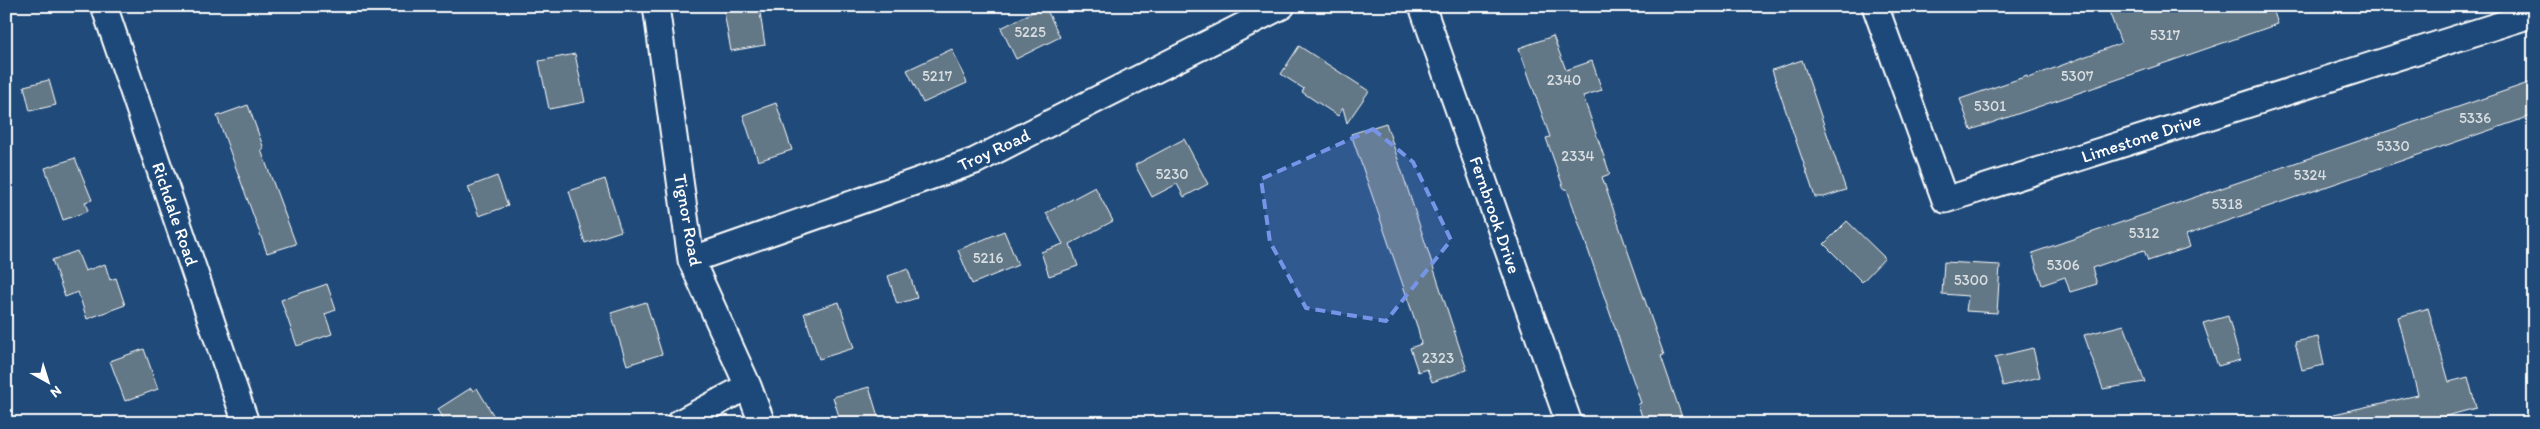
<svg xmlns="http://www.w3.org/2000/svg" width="2540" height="429" font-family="Itim,sans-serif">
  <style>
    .building { fill: #647886; stroke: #fff }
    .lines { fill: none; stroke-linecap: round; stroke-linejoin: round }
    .minor-casing { stroke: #fff; stroke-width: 29 }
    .minor { stroke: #1f4a7a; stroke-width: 25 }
    .marked { fill: #7795e8; fill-opacity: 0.2; stroke: #7795e8; stroke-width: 4; stroke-dasharray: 10 6; stroke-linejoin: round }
    .labels { text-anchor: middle; stroke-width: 4.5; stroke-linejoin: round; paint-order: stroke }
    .number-label { font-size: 15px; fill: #d8dde1 }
    .street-label { font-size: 18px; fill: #fff; stroke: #1f4a7a }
  </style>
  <rect width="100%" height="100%" fill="#1f4a7a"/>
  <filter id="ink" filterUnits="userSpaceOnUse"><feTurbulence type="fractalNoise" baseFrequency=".02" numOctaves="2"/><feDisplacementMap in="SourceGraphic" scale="10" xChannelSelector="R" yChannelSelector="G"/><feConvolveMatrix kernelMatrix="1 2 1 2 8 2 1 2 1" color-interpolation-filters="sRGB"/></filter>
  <g filter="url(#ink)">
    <path class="building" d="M723,6H759L765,45L731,51Z
      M1045,6L1060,37L1016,59L1001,28Z
      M2107,6H2272L2278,24L1971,130L1960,99L2027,76L2028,78L2121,43Z
      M1553,36L1566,70L1592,61L1602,90L1583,96L1610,174L1602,177L1664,355L1661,356L1684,423H1644L1638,404L1641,403L1567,189H1564L1546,138L1550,137L1519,48Z
      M1299,46L1369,91L1347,123L1343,108L1338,116L1302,92L1304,89L1281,74Z
      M952,49L967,83L923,103L907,70Z
      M575,54L585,102L549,109L539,61Z
      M1802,60L1846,190L1824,197H1815L1772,70Z
      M49,80L56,105L30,111L24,86Z
      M2534,81V115L2186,235L2190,247L2148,261L2144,250L2092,268L2097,284L2070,292L2065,277L2042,285L2032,253Z
      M776,103L792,150L758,161L743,115Z
      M248,105L264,149L261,150L296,244L267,253L217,116Z
      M1386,123L1467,370L1432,382L1427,369L1418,372L1410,348L1421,344L1418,329L1351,134Z
      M1184,139L1208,184L1184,197L1177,184L1152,197L1135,165Z
      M75,158L92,200L85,202L88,211L63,220L45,168Z
      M497,176L508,206L479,216L468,187Z
      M605,179L621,231L585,243L569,191Z
      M1095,187L1113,221L1070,244L1078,266L1049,276L1041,252L1063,244L1046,213Z
      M1847,221L1885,258L1862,282L1824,244Z
      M1004,231L1018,265L972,284L958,250Z
      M77,251L85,271L105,264L110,280L116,278L125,305L87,319L78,292L65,297L52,260Z
      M1944,262L2000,265L1997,313L1966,311L1968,296L1942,294Z
      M908,269L917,298L897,304L888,276Z
      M327,284L336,310L325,314L332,334L297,346L281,300Z
      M646,302L662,354L627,365L611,313Z
      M839,302L854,348L819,359L804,313Z
      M2428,308L2449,382L2468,377L2476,408L2421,423H2335L2334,414L2418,395L2398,317Z
      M2228,316L2240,360L2218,366L2203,323Z
      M2124,325L2145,382L2103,389L2084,335Z
      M2318,337L2324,365L2302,370L2295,342Z
      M2033,348L2040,377L2003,386L1995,357Z
      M144,349L158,389L125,401L110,361Z
      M869,387L880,423H841L833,397Z
      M471,388L473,391L477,388L498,423H446L438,409Z"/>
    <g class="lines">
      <defs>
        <path id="minor" d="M104,6L246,423
          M656,6L691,260L748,386L762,423
          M1422,6L1569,423
          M1875,6L1945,200L2534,14
          M691,260L975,161L1282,6
          M679,423L748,386"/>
      </defs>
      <use href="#minor" class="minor-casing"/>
      <use href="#minor" class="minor"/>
    </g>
  </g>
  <path class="marked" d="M1373,129L1413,162L1451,240L1386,321L1306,308L1270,242L1261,179Z"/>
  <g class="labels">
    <g class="number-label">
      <text x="1030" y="37">5225</text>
      <text x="2165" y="40">5317</text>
      <text x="937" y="81">5217</text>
      <text x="2077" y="81">5307</text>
      <text x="1564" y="85">2340</text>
      <text x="1990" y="111">5301</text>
      <text x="2475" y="123">5336</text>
      <text x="2393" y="151">5330</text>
      <text x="1578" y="161">2334</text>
      <text x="1172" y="179">5230</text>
      <text x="2310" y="180">5324</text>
      <text x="2227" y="209">5318</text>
      <text x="2144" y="238">5312</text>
      <text x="988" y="263">5216</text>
      <text x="2063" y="270">5306</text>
      <text x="1971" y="285">5300</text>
      <text x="1438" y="363">2323</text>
    </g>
    <g class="street-label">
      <text transform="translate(2141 138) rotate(-18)" y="6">Limestone Drive</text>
      <text transform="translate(994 150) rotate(-25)" y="6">Troy Road</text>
      <text transform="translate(175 214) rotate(71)" y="6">Richdale Road</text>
      <text transform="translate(1495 215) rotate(71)" y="6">Fernbrook Drive</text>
      <text transform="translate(688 220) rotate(80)" y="6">Tignor Road</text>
    </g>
  </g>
  <rect width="2540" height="429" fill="none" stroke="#1f4a7a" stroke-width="25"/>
  <rect x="12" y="12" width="2515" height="404" fill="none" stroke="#fff" stroke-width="2" filter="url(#ink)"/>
  <g transform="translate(48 382) rotate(141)" stroke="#1f4a7a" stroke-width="4" paint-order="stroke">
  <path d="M0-4L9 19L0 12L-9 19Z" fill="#ffffff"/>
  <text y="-8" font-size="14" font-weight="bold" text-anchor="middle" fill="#ffffff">N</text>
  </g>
</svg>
